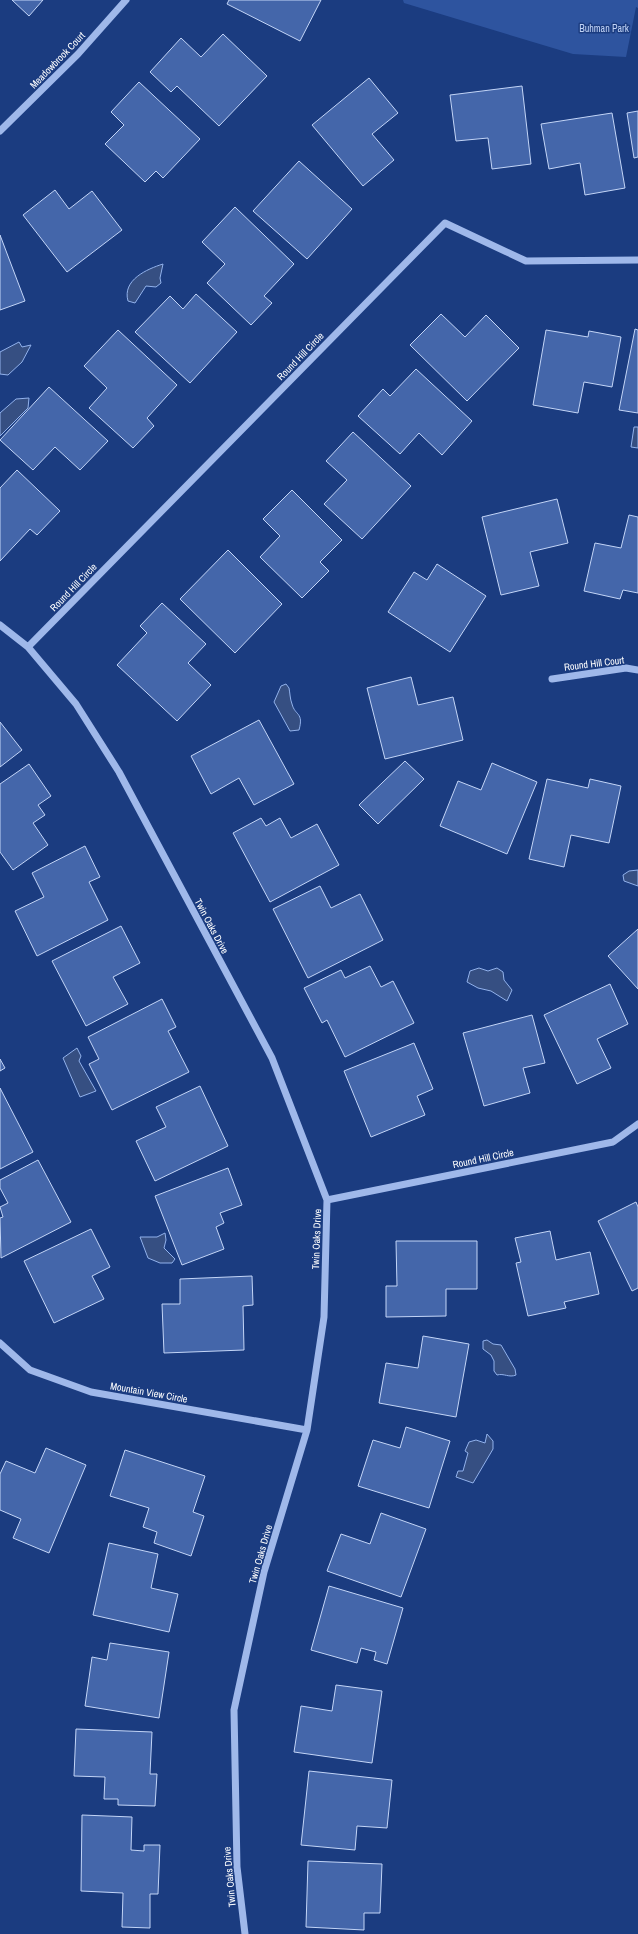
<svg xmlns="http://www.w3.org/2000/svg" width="638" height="1934" font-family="'Archivo Narrow',sans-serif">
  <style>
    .green { fill: #2e549f }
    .water { fill: #364f82; stroke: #92b2ec }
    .building { fill: #46a; stroke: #c3d5f7 }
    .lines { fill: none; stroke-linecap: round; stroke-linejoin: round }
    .minor { stroke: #9fb8ea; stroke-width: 7 }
    .labels { text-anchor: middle; stroke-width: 3; stroke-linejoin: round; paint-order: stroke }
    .park-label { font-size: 10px; fill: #c3d5f7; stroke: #1b3c80 }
    .street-label { font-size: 10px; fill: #fff; stroke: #1b3c80 }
  </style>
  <rect width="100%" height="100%" fill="#1b3c80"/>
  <path class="green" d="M403,0H638V8L636,7L626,57L573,54L404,3Z"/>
  <path class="water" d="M163,264L160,278L161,283L156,287L146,286L135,303L128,301C122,280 147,269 163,264Z
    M19,342L22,347L31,345L22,362L8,375L0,374V352Z
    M29,398L28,408L0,436V413L16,399Z
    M634,427H638V448L631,447Z
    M286,684L289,688C290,693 290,699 292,704C295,716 304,712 299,730L290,731L274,702L281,686Z
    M638,870V886L624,881L623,875L629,871Z
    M479,968L488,971L497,968L503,972L504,980L512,990L507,1001L491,991L478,988L467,982L470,971Z
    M77,1048L81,1056L79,1061L96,1091L80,1097L63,1058Z
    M165,1233L166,1240L164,1248L175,1259L172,1263H160L148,1258L140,1237H157Z
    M487,1340L493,1344L501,1345L515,1369L516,1375C509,1378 504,1373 497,1375L494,1371V1361L491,1355L483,1349V1341Z
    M487,1434L493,1441V1449L473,1483L456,1477L458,1471H463L468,1453L465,1451L469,1442L476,1440L485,1443Z"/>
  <path class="building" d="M12,0H43L29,16Z
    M229,0H321L300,41L227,4Z
    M223,34L267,76L219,126L177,86L171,92L150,72L181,38L201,57Z
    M369,78L398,113L372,134L394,160L363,186L312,125Z
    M139,82L200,139L163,178L156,171L145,182L105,144L124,125L111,112Z
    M522,86L531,164L492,169L488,138L456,141L450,95Z
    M638,111V157L634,158L627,113Z
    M612,113L625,188L585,195L580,163L549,169L541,124Z
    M299,161L352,209L307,259L253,211Z
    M55,190L69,209L92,191L122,230L67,272L23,215Z
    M235,207L294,264L264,296L272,303L251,325L207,283L225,264L202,242Z
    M0,235L25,301L0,310Z
    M196,294L237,332L190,383L135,332L170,296L183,309Z
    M441,314L465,337L486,315L519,348L467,401L410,345Z
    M635,329L638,330V413L619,410Z
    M118,330L177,385L147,418L154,426L133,448L89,408L107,388L84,366Z
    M546,330L588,337L589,331L621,337L612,387L584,382L578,413L533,405Z
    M416,369L472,421L442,455L419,433L400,454L358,416L383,389L390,396Z
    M49,387L108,441L80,470L55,447L33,470L0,440Z
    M353,432L411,486L362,539L324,504L347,480L326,461Z
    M17,470L60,511L37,535L30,529L0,561V488Z
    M292,490L342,540L320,562L329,571L302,598L260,557L280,536L263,519Z
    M557,499L568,543L530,552L539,586L501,595L482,517Z
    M629,515L638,517V593L623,590L620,599L584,591L595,543L621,548Z
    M228,550L282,604L235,653L180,599Z
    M437,564L486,596L450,652L388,612L414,572L427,580Z
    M162,603L206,644L188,663L211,685L177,721L117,665L147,633L140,626Z
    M411,677L418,705L453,697L463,740L385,759L367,688Z
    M259,720L294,784L254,805L239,778L211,794L191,756Z
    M0,722L22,750L0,767Z
    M405,761L424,779L378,824L359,805Z
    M492,763L537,782L507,854L440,826L458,781L481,790Z
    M29,764L51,796L38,805L45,815L33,823L48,845L13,870L0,852V784Z
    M547,779L588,788L590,779L621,786L609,843L571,835L564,867L529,859Z
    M261,818L266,826L280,818L291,838L317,824L339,865L270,902L233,833Z
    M85,846L100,877L89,882L108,920L37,956L15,911L44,897L32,873Z
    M320,886L331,908L360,894L383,940L308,978L273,909Z
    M121,926L140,963L113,977L128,1004L86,1026L52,961Z
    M638,929V989L608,956Z
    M370,966L381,987L393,981L414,1023L345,1057L327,1020L322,1023L304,988L341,970L345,978Z
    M610,984L628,1024L597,1039L611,1068L577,1084L544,1015Z
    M162,999L176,1027L168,1031L189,1072L112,1110L89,1064L99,1059L88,1037Z
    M532,1015L545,1063L523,1068L530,1093L484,1106L463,1033Z
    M414,1043L433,1089L417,1096L425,1115L371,1137L344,1071Z
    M0,1059L5,1068L0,1071Z
    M200,1086L228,1146L155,1181L136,1141L166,1127L156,1107Z
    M0,1088L33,1152L0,1169Z
    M38,1160L71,1222L1,1258L0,1218L3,1217L0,1207L8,1203L0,1188V1180Z
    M228,1168L242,1205L220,1213L224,1223L216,1227L224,1249L182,1265L155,1196Z
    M636,1202L638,1207V1288L632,1291L598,1221Z
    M91,1229L110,1267L92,1276L104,1299L54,1323L24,1261Z
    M550,1231L556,1260L590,1252L599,1294L564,1302L566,1308L528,1316L516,1263L521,1262L515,1238Z
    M396,1241H477V1289H446V1316L386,1317V1286H397Z
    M252,1276L253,1305L243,1306L244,1350L164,1353L162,1304H180V1279Z
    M423,1336L469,1344L456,1417L379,1403L386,1363L418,1368Z
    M406,1427L450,1441L429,1508L358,1486L373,1440L400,1448Z
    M46,1448L86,1465L49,1553L13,1538L21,1519L0,1510V1474L6,1461L35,1473Z
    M125,1450L205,1476L193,1512L204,1516L191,1556L154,1543L157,1532L143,1527L149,1508L110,1496Z
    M381,1513L426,1529L401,1597L327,1571L341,1534L370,1544Z
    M109,1543L158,1554L151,1588L178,1594L169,1632L93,1615Z
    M329,1586L403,1608L387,1664L374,1660L376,1652L361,1648L357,1663L311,1650Z
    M110,1643L169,1652L159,1718L85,1706L92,1657L107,1660Z
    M336,1685L382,1691L372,1763L294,1752L301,1706L332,1711Z
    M76,1729L152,1732L150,1774H157L155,1806L118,1805V1799H104L105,1777L74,1776Z
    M309,1771L392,1780L387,1828L357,1826L355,1850L301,1845Z
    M82,1815L132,1817L131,1850L144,1851V1845H160L158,1894H150V1928L122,1927L123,1893L81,1891Z
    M308,1861L382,1864L380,1913H364V1930L306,1927Z"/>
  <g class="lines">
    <path class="minor" d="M0,131L78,54L126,0
      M0,625L28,647L76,704L119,772L272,1058L327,1200L324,1317L307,1430L264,1572L234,1710L237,1867L245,1934
      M28,647L445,223L526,261L638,260
      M552,679L626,668L638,670
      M327,1200L613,1142L638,1124
      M0,1343L30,1370L91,1392L307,1430"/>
  </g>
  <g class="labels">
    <g class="park-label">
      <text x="604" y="32">Buhman Park</text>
    </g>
    <g class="street-label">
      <text transform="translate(57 60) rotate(-46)" y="4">Meadowbrook Court</text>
      <text transform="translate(300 356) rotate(-46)" y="4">Round Hill Circle</text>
      <text transform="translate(73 587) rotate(-46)" y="4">Round Hill Circle</text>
      <text transform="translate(594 663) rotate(-7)" y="4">Round Hill Court</text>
      <text transform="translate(212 926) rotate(62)" y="4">Twin Oaks Drive</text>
      <text transform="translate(483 1158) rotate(-12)" y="4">Round Hill Circle</text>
      <text transform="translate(316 1239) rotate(-88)" y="4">Twin Oaks Drive</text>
      <text transform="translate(149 1392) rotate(10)" y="4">Mountain View Circle</text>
      <text transform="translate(260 1554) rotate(-74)" y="4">Twin Oaks Drive</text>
      <text transform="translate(229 1877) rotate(-95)" y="4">Twin Oaks Drive</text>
    </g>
  </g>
</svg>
